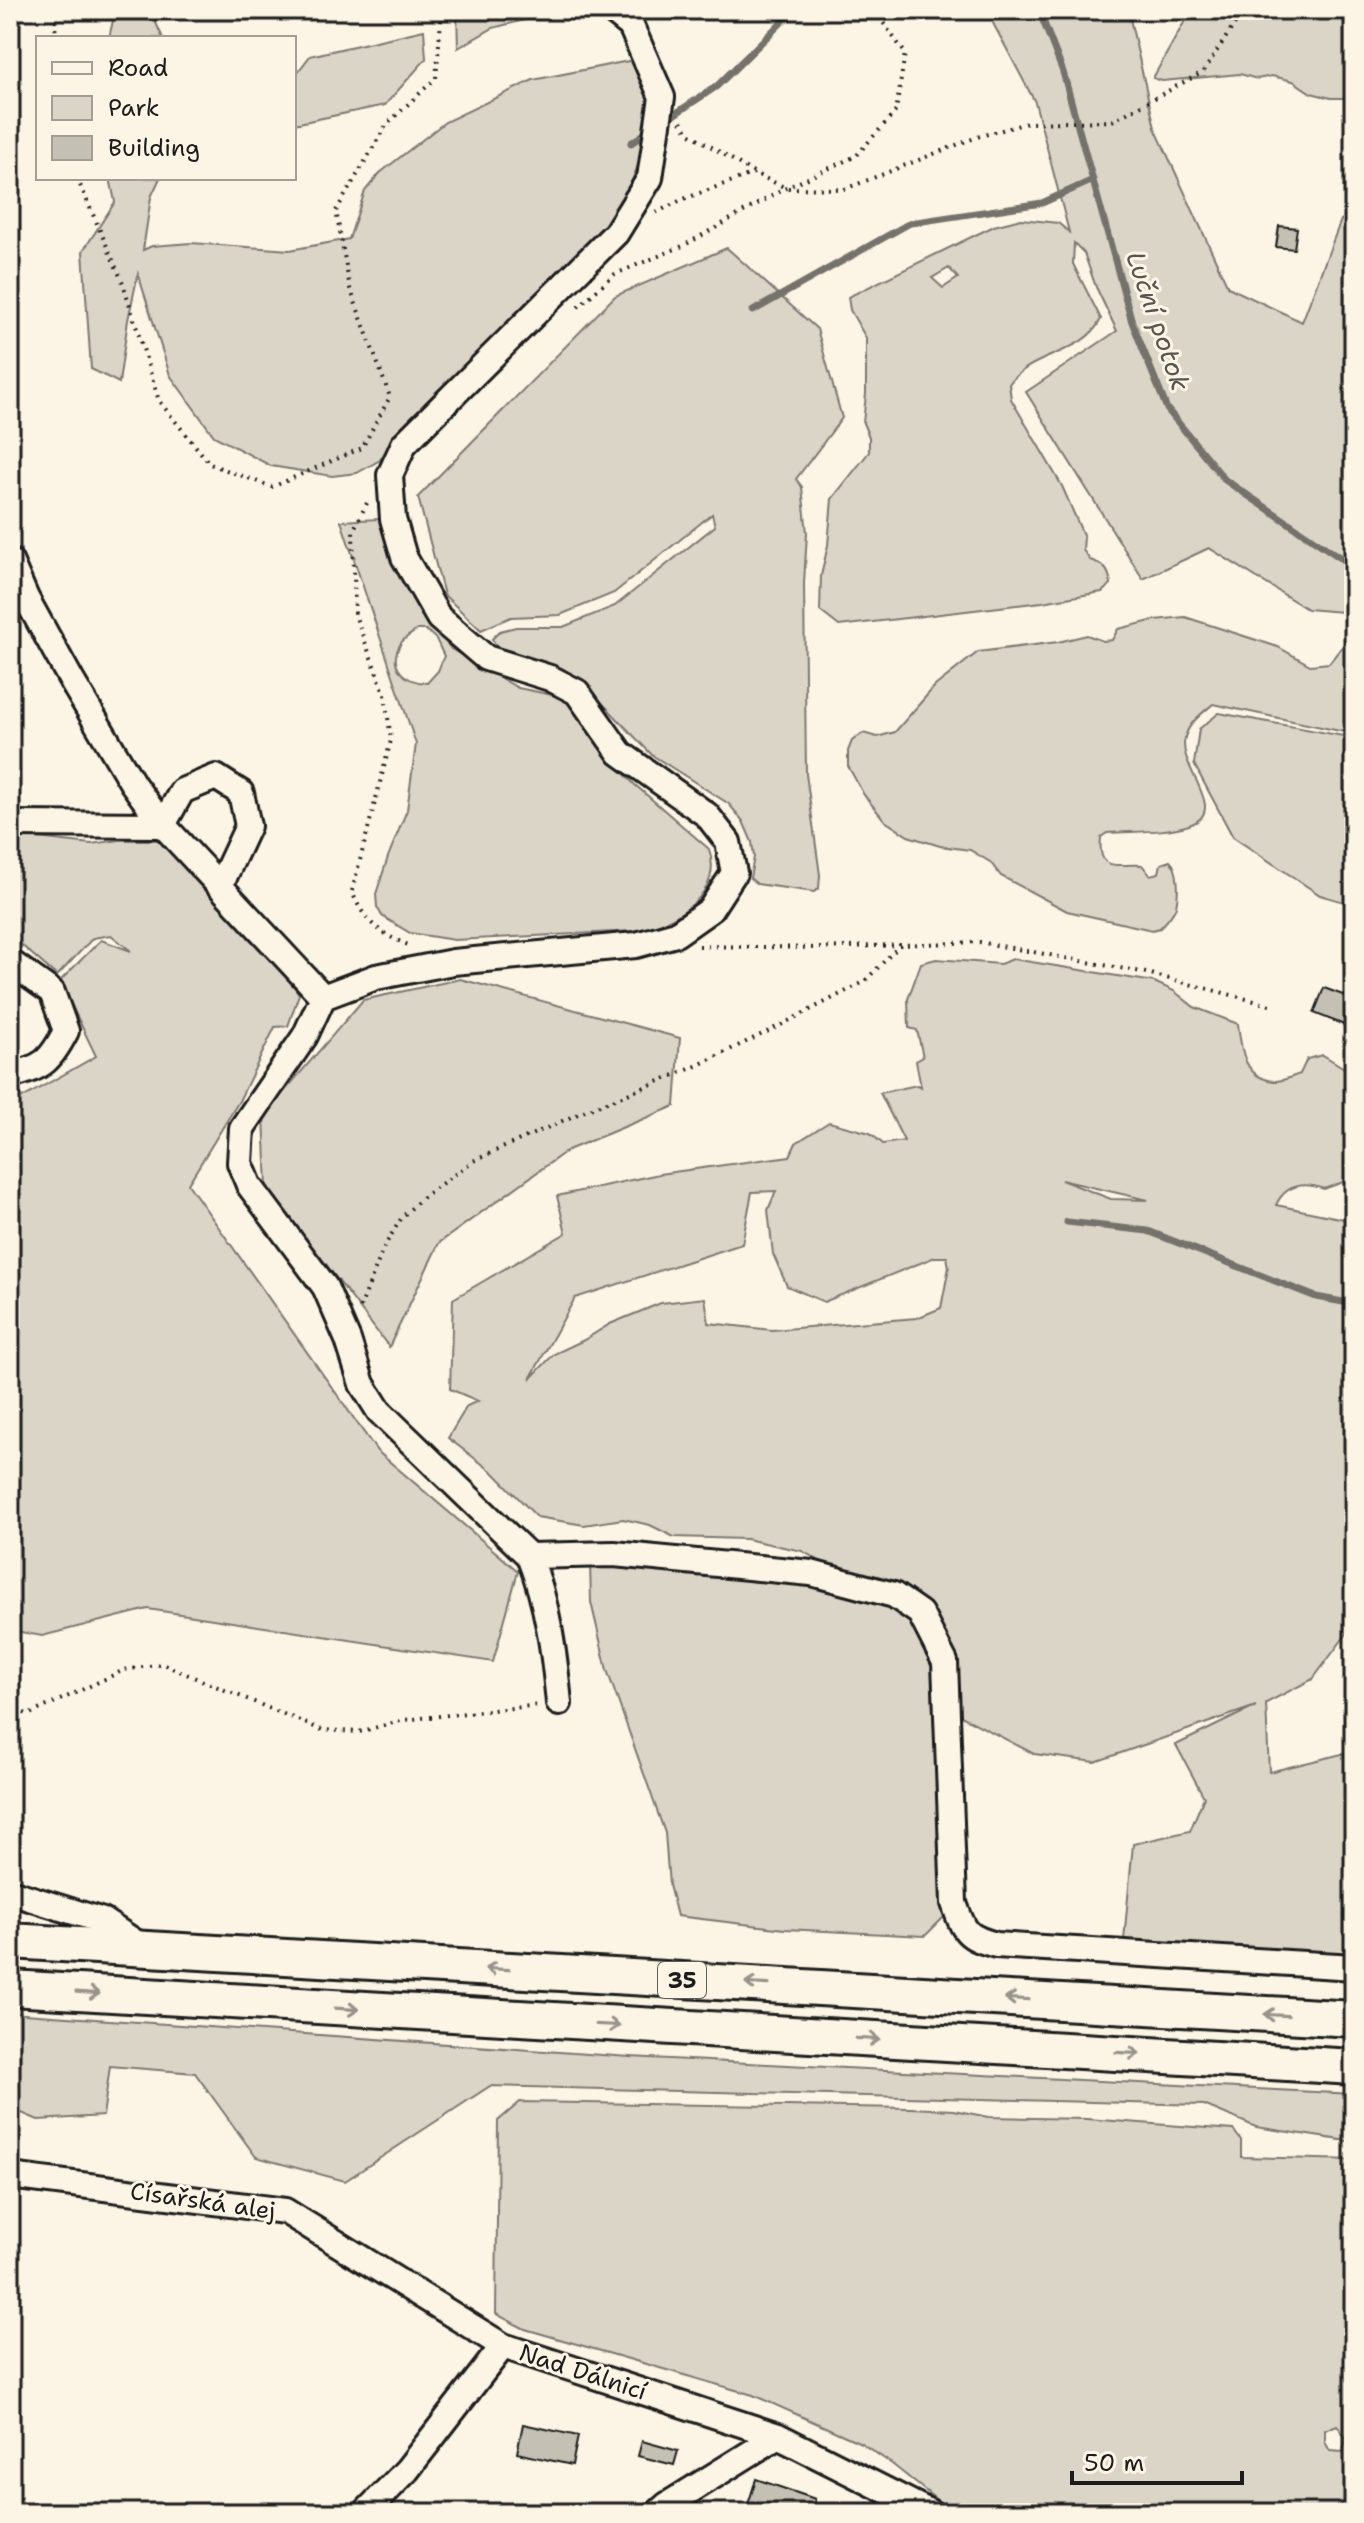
<svg xmlns="http://www.w3.org/2000/svg" width="1364" height="2523" font-family="'Shantell Sans',sans-serif">
  <style>
    .green { fill: #dbd5c8; stroke: #7c7872; stroke-width: 2; fill-rule: evenodd }
    .lines { fill: none; stroke-linecap: round; stroke-linejoin: round }
    .stream { stroke: #75726c; stroke-width: 7 }
    .building { fill: #c4c0b3; stroke: #1c1c1c; stroke-width: 2 }
    .minor-casing { stroke: #1c1c1c; stroke-width: 30 }
    .highway-casing { stroke: #1c1c1c; stroke-width: 40 }
    .path { stroke: #1c1c1c; stroke-width: 4; stroke-dasharray: 2 6; stroke-linecap: butt }
    .minor { stroke: #fcf5e5; stroke-width: 24 }
    .highway { stroke: #fcf5e5; stroke-width: 34 }
    .oneway { stroke: #97938b }
    .labels { text-anchor: middle; stroke-width: 6; stroke-linejoin: round; paint-order: stroke }
    .shield { fill: #fcf5e5; stroke: #5f5d58; stroke-width: 2 }
    .shield-label { font-size: 22px; font-weight: bold; fill: #1c1c1c }
    .street-label { font-size: 24px; fill: #1c1c1c; stroke: #fcf5e5 }
    .water-label { font-size: 26px; font-style: italic; fill: #575551; stroke: #fcf5e5 }
  </style>
  <rect width="100%" height="100%" fill="#fcf5e5"/>
  <filter id="ink" filterUnits="userSpaceOnUse"><feTurbulence type="fractalNoise" baseFrequency=".0125" numOctaves="2"/><feDisplacementMap in="SourceGraphic" scale="16" xChannelSelector="R" yChannelSelector="G"/><feConvolveMatrix kernelMatrix="1 2 1 2 8 2 1 2 1" color-interpolation-filters="sRGB"/></filter>
  <g filter="url(#ink)">
    <path class="green" d="M120,10H150L163,38H109L115,12Z
      M457,10H563L493,28L458,48Z
      M986,10H1128L1155,128L1228,287L1302,322L1341,220L1354,214V613L1307,609L1209,548L1143,579L1026,392L1117,331L1096,287L1084,253L1074,243L1073,264L1101,319C1084,355 1032,352 1009,384L1011,399L1062,486L1084,537L1083,550L1090,560C1104,564 1109,570 1111,584L1102,592L1042,602L839,626L820,611L821,576L828,545L832,499L869,452V437L863,423L866,394V338L850,310L848,297L994,226L1021,219L1058,223L1069,232L1035,102ZM949,268L958,278L943,288L932,278Z
      M1191,10H1354V98H1331L1311,93L1293,81L1272,76L1257,79L1240,74L1162,81L1153,78Z
      M424,30L426,59L385,105L294,124V77L310,56Z
      M634,60L650,91L642,155L619,214L472,364L433,395L397,433L380,460L357,473L332,476L271,466L214,436L170,375L138,274L128,320L119,383L91,369L83,251L115,202L110,178H160L151,197L143,250L152,246L191,243L290,250L349,239L365,191L380,173L445,122L533,80Z
      M727,248L817,329L842,418L796,479L802,487L807,533L804,583L806,774L820,875L819,888L814,892L757,884L750,878L754,857L752,842L743,821L729,804L652,755L587,687L562,668L532,661L498,648L492,639L500,631L516,627H563L615,606L715,526L712,514L614,593L560,615L511,617L481,630L444,595L418,497L615,296Z
      M379,519L405,578L427,617L451,649L518,688L553,695L570,702L589,721L605,753L634,784L709,849C724,895 674,924 634,931L454,940L410,933L382,916L377,907L376,894L388,857L407,810L416,744L341,521ZM417,630H426L436,639L444,656L438,671L427,683C404,682 387,666 401,643C405,637 412,634 417,630Z
      M1185,617L1278,647L1310,665L1329,663L1354,632V734L1213,704C1201,714 1189,723 1185,737C1176,767 1231,811 1189,825C1164,833 1134,831 1107,833L1101,837C1097,874 1117,863 1142,865L1150,875L1159,873L1161,864L1170,861C1179,869 1179,893 1176,906C1174,914 1166,922 1160,928L1152,930L1067,911L1001,876L990,862L970,850L940,846L908,836L885,821L864,795L848,766V751L852,741L863,733L877,737L895,732L935,686L978,652L1058,642L1087,635L1103,641L1112,640L1118,629L1155,620Z
      M1219,713L1354,738V905L1320,895L1233,837L1194,764L1199,729Z
      M10,835L91,844L120,840H164L280,966L299,994L288,1026L275,1027L239,1101L188,1184L377,1451L518,1571L493,1662L148,1609L42,1636L10,1630V1105L96,1056L60,981L101,940L131,951L111,935L93,938L57,976L10,935Z
      M936,959L1000,964L1013,959L1154,982L1174,991L1194,1007L1238,1024C1241,1048 1243,1078 1274,1081C1281,1082 1293,1076 1300,1074L1307,1059L1323,1055L1354,1074V1178L1324,1189C1304,1182 1286,1184 1276,1205L1354,1221V1624L1313,1679L1266,1703L1269,1772L1354,1751V1955L1124,1940L1133,1844L1190,1831L1204,1797L1176,1745L1256,1706L1095,1762L1034,1754L957,1714L954,1650L921,1597L881,1581L829,1566L802,1551L746,1539L674,1537L650,1525L623,1519L584,1525L537,1517L494,1473L448,1438L467,1406L478,1401L450,1389L453,1299L566,1233L557,1196L659,1174L790,1156L796,1143L829,1122L870,1133L883,1144L904,1141L880,1093L917,1085L921,1087L916,1061L923,1057L917,1030L909,1028L908,999L921,963ZM1061,1180L1148,1200L1111,1199ZM776,1191L768,1210L773,1254L787,1286L824,1302L935,1257H947L949,1267L941,1308L917,1318L772,1330L709,1323L705,1298L661,1303L610,1324L584,1340L554,1354L530,1379L575,1298L742,1244L752,1192Z
      M460,979L680,1038L675,1106L568,1150L439,1243L389,1347L267,1187L264,1115L363,1000Z
      M590,1563L796,1581L867,1594L910,1616L927,1644L937,1675L947,1914L925,1936L785,1929L677,1916L669,1885L665,1833L607,1670L591,1602Z
      M10,2013L630,2057L1354,2094V2142L1256,2127L1204,2105L490,2086L345,2181L256,2157L195,2073L110,2066L103,2116L38,2120L10,2108Z
      M520,2102L910,2108L954,2110L988,2117L1087,2119L1233,2130L1241,2140V2157L1354,2160V2513H953L892,2464L861,2443L753,2395L525,2329L496,2314L498,2121ZM1337,2425L1346,2438L1343,2452L1330,2451L1325,2442V2430Z"/>
    <g class="lines">
      <path class="stream" d="M1039,10L1063,72L1132,322L1167,409L1225,480L1354,567
        M666,120L717,86L794,10
        M631,143L652,129
        M753,311L910,223L1042,203L1093,180
        M1067,1222L1148,1231L1316,1297L1354,1304"/>
    </g>
    <path class="building" d="M1279,226L1297,228L1294,249L1276,247Z
      M1324,988L1351,998L1354,994V1029L1314,1013Z
      M523,2424L578,2436L572,2465L517,2453Z
      M642,2441L678,2451L674,2465L638,2456Z
      M756,2479L815,2499L811,2513H785L772,2508L770,2513H761L747,2508Z"/>
    <g class="lines">
      <defs>
        <path id="minor" d="M10,561L26,598L73,683L133,784L163,825L323,997
          M10,824L163,825
          M163,825L182,791L216,777L241,793L248,826L220,886
          M10,962L52,992L66,1031C50,1062 43,1067 10,1076
          M529,1556L614,1554L811,1573L894,1595L920,1613L945,1662L954,1903C964,1932 966,1937 996,1945L1354,1967
          M559,1703C554,1652 548,1604 529,1556L379,1411L362,1384L348,1340L325,1287L249,1185L240,1163L242,1128L305,1036L323,997L376,977L453,962L636,945L676,934L710,910L734,873L728,842L707,815L620,753L577,692L550,678L486,658L439,618L404,557L393,519L390,475L404,444L616,233L650,178L662,97L631,26L611,10
          M10,1892L103,1921L144,1948
          M10,2176L285,2211L503,2346L778,2436L931,2513
          M365,2513L407,2470L503,2346
          M658,2513L667,2505L778,2436"/>
        <path id="highway" d="M10,1941L1354,2019
          M10,1988L1354,2067"/>
      </defs>
      <use href="#minor" class="minor-casing"/>
      <use href="#highway" class="highway-casing"/>
      <path class="path" d="M56,38L55,23L60,10
        M681,121L689,133L754,173L786,188L845,189L977,137L1027,123L1112,121L1203,72L1244,10
        M77,178L123,283L159,401L210,464L272,487L362,448L390,397L350,288L336,211L387,124L436,78L442,10
        M656,213L681,200L754,173
        M578,307L615,274L683,246L786,188L856,156L896,111L905,53L874,10
        M367,503L353,531L355,615L385,695L391,740L352,891C363,921 381,935 411,946
        M699,946L819,948L979,942L1147,973L1270,1005
        M360,1308L384,1247L402,1217L423,1197L473,1161L580,1113L692,1068L773,1029L864,982L901,944
        M10,1705L28,1715L124,1670L162,1664L322,1730L359,1732L404,1720L539,1705"/>
      <use href="#minor" class="minor"/>
      <use href="#highway" class="highway"/>
    </g>
    <defs><path id="oneway-shaft" d="M-6 0H5M1.5-3L5.5 0L1.5 3" fill="none" stroke-width="1.6" stroke-linecap="round" stroke-linejoin="round" transform="scale(2)"/></defs>
    <g class="oneway">
      <use href="#oneway-shaft" transform="translate(497 1969) rotate(-177)"/>
      <use href="#oneway-shaft" transform="translate(757 1984) rotate(-177)"/>
      <use href="#oneway-shaft" transform="translate(88 1993) rotate(4)"/>
      <use href="#oneway-shaft" transform="translate(1017 1999) rotate(-177)"/>
      <use href="#oneway-shaft" transform="translate(347 2009) rotate(4)"/>
      <use href="#oneway-shaft" transform="translate(1276 2015) rotate(-177)"/>
      <use href="#oneway-shaft" transform="translate(608 2025) rotate(3)"/>
      <use href="#oneway-shaft" transform="translate(868 2039) rotate(3)"/>
      <use href="#oneway-shaft" transform="translate(1128 2053) rotate(3)"/>
    </g>
  </g>
  <g class="labels">
    <rect class="shield" x="658" y="1962" width="48" height="36" rx="6"/>
    <g class="shield-label">
      <text x="682" y="1988">35</text>
    </g>
    <g class="street-label">
      <text transform="translate(203 2201) rotate(8)" y="8">Císařská alej</text>
      <text transform="translate(583 2372) rotate(18)" y="8">Nad Dálnicí</text>
    </g>
    <g class="water-label">
      <text transform="translate(1158 321) rotate(71)" y="9">Luční potok</text>
    </g>
  </g>
  <rect width="1364" height="2523" fill="none" stroke="#fcf5e5" stroke-width="40"/>
  <rect x="20" y="20" width="1324" height="2483" fill="none" stroke="#1c1c1c" stroke-width="3" filter="url(#ink)"/>
  <rect x="36" y="36" width="260" height="144" fill="#fcf5e5" stroke="#a29e95" stroke-width="2"/>
  <rect x="52" y="62" width="40" height="12" fill="#fcf5e5" stroke="#a29e95" stroke-width="2"/>
  <text x="108" y="76" font-size="24" fill="#1c1c1c">Road</text>
  <rect x="52" y="96" width="40" height="24" fill="#dbd5c8" stroke="#a29e95" stroke-width="2"/>
  <text x="108" y="116" font-size="24" fill="#1c1c1c">Park</text>
  <rect x="52" y="136" width="40" height="24" fill="#c4c0b3" stroke="#a29e95" stroke-width="2"/>
  <text x="108" y="156" font-size="24" fill="#1c1c1c">Building</text>
  <path d="M1072 2471v12h170v-12" fill="none" stroke="#1c1c1c" stroke-width="4"/>
  <text x="1084" y="2471" font-size="24" fill="#1c1c1c" stroke="#fcf5e5" stroke-width="6" paint-order="stroke">50 m</text>
</svg>
